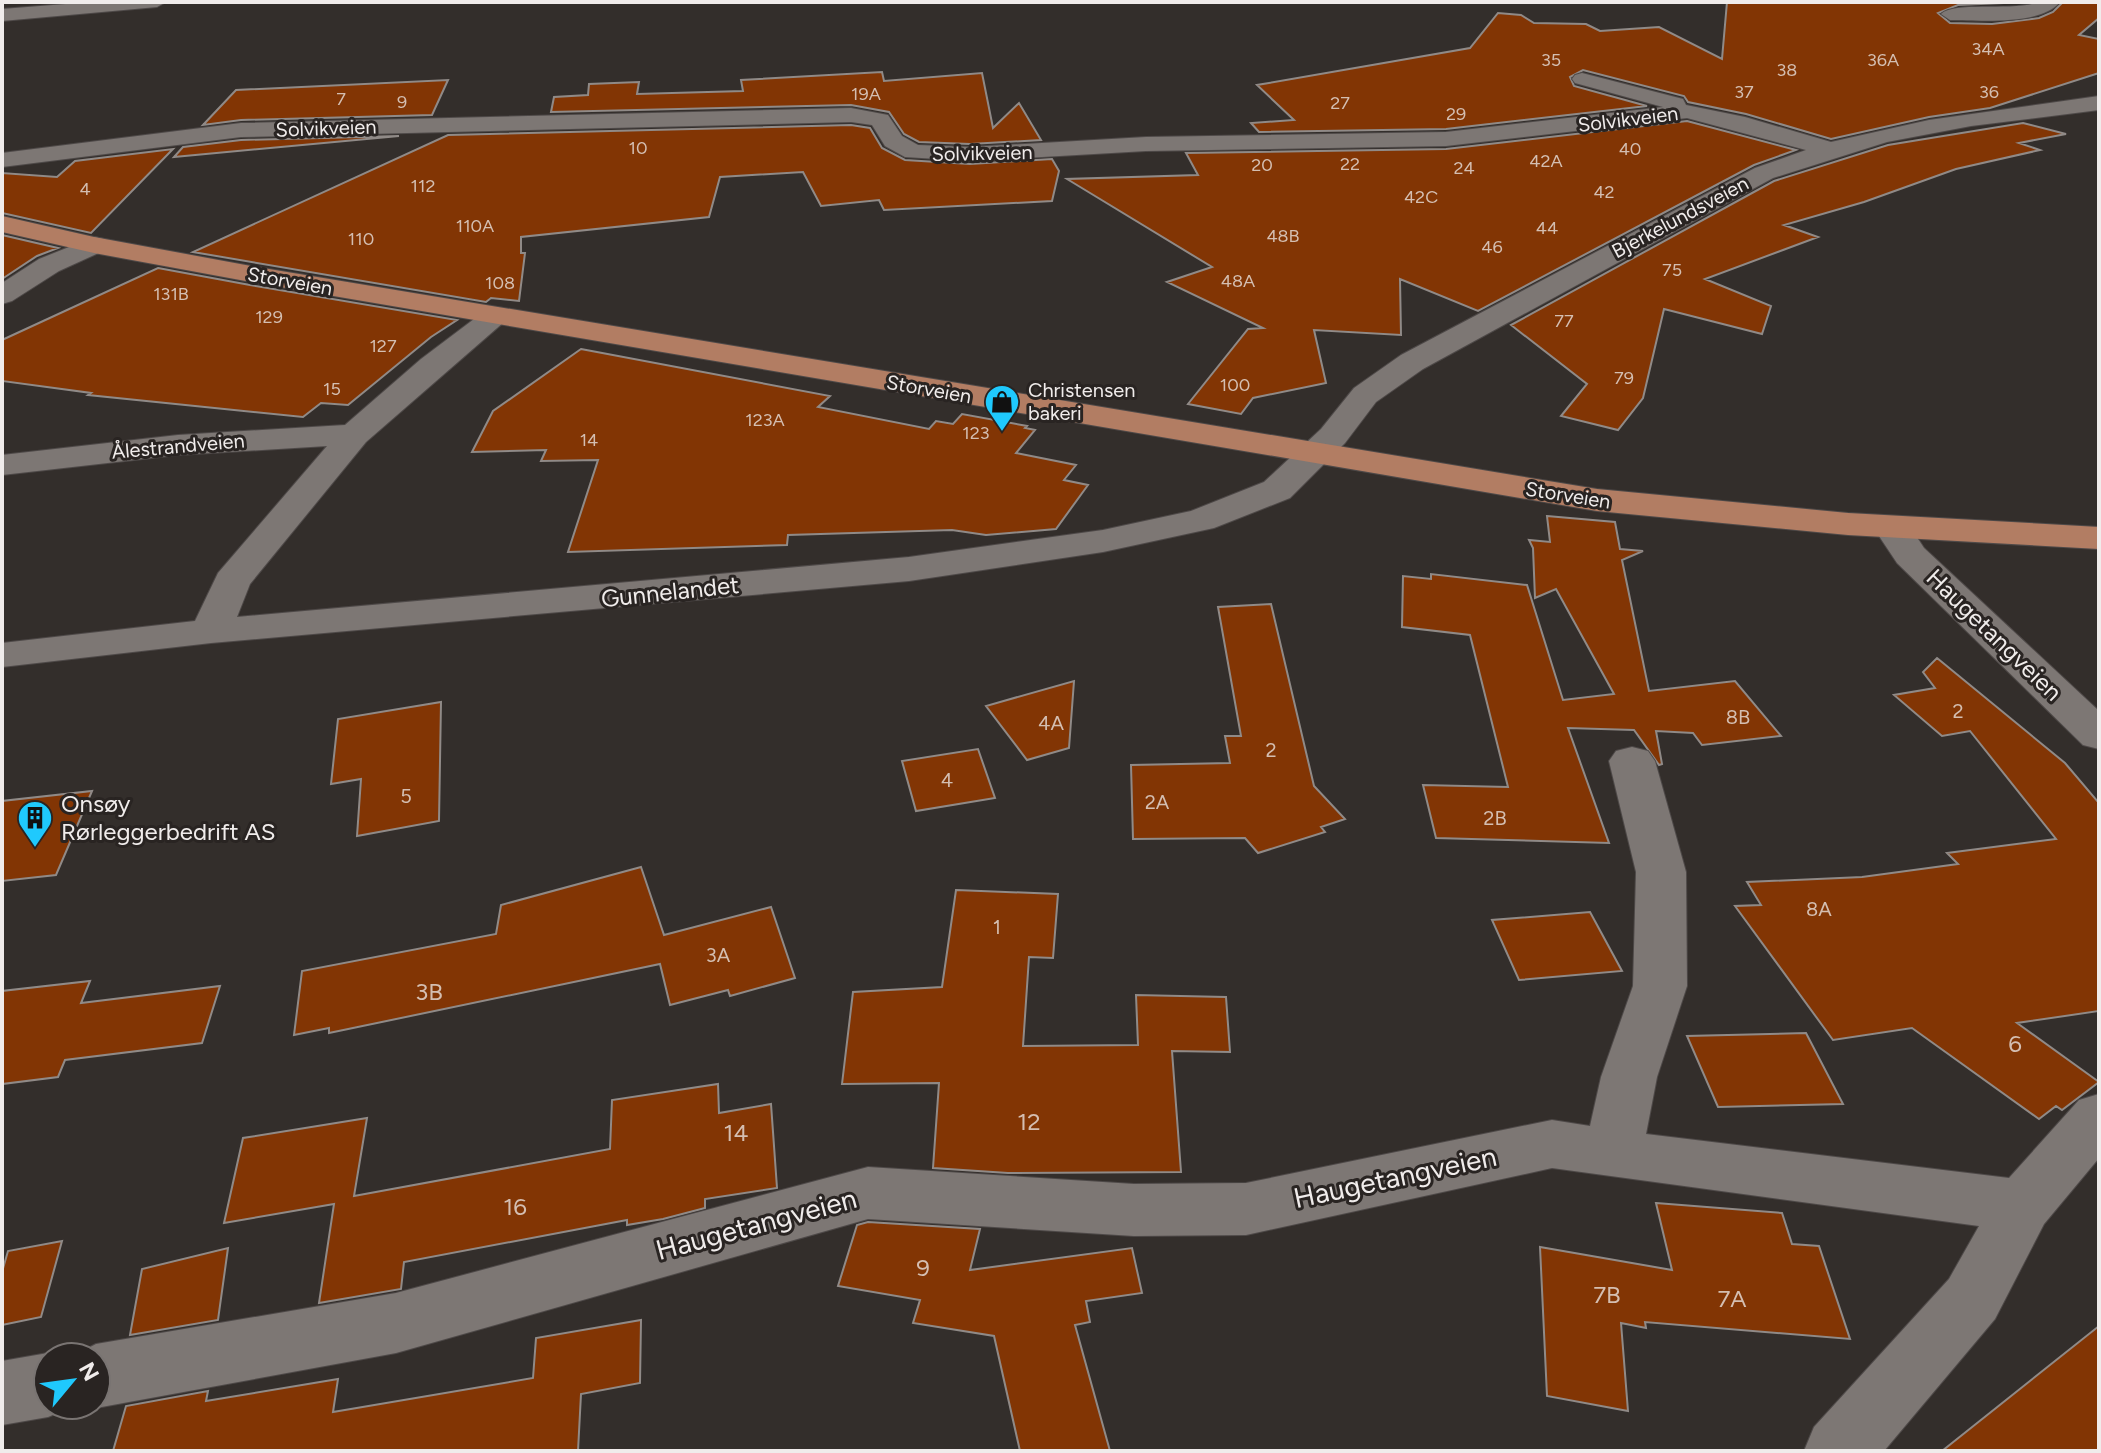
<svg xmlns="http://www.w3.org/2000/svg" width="2101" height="1453" font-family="Figtree,sans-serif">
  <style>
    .building { fill: #823504; stroke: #908a87; stroke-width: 2 }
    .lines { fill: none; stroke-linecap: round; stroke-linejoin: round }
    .street-casing { stroke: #4e4948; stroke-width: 2 }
    .primary-casing { stroke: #4e4948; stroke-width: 2 }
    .street { fill: #7d7774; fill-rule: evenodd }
    .primary { fill: #b27d63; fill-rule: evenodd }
    .labels { text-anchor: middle; stroke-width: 6; stroke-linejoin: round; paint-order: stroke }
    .far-number-label { font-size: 18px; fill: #d4beb1 }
    .far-street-label { font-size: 20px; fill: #f0eceb; stroke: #292422 }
    .far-poi-label { font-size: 20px; fill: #f0eceb; stroke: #292422; text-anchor: start }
    .number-label { font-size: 20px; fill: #d4beb1 }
    .street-label { font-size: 24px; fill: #f0eceb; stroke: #292422 }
    .poi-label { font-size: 24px; fill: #f0eceb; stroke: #292422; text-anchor: start }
    .near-number-label { font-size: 24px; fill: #d4beb1 }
    .near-street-label { font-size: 28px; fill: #f0eceb; stroke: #292422 }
  </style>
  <rect width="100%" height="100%" fill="#332e2b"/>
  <path class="building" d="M1727,2H2027L1958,5L1938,13L1950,23L1992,24L2039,18L2053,12L2063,2H2099V18L2079,35L2099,39V73L1990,108L1929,117L1831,139L1746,114L1688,102L1684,96L1583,70L1570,77L1574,86L1647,106L1446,129L1259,132L1251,123L1294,120L1257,85L1470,48L1498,13L1521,15L1534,23L1586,24L1600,31L1659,27L1722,59Z
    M882,72L884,81L982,73L993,128L1019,103L1041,140L970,144L919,142L904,134L889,112L851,105L551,112L554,97L588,95L589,84L639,82L637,94L743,91L741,80Z
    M448,80L432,115L241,120L203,125L236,90Z
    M1687,121L1796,150L1754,165L1478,311L1400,279L1401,335L1314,330L1326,383L1253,398L1241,414L1188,404L1248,329L1263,328L1167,282L1212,267L1067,179L1198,175L1186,153L1446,149Z
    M2023,123L2066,134L2019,143L2040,150L1956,169L1864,202L1784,225L1818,237L1705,279L1771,306L1762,334L1664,309L1643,398L1618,430L1561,416L1587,384L1511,325L1774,181L1888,145Z
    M851,125L870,128L882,148L905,160L970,164L1052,159L1059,171L1052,201L884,210L879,200L821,206L803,172L720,177L709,217L521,237V253H525L519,301L491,298L486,302L193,252L448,135Z
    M399,136L174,157L183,147L241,140Z
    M173,149L91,233L2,213V173L57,177L75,161Z
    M2,235L58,248L37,256L2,279Z
    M158,268L250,285L457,320L431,337L348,405L321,403L303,417L88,395L91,393L2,381V340Z
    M581,349L830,396L818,407L929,429L936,421L953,424L962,414L1027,426L1025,428L1035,430L1016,453L1076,465L1064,480L1088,485L1056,529L986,535L952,530L788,535L787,545L568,552L598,460L541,461L546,450L472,452L493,411Z
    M1547,516L1615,522L1620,549L1643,551L1622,560L1649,691L1735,681L1781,736L1702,745L1693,733L1656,731L1662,764L1659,765L1634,730L1568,728L1609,843L1436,838L1423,785L1508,787L1470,635L1402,627L1403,576L1431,579V574L1527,585L1563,700L1614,694L1556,589L1535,598L1533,548L1529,540L1550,542Z
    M1271,604L1314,786L1345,819L1321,827L1325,832L1258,853L1245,838L1133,839L1131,765L1230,763L1225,736H1241L1218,607Z
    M1937,658L2065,763L2099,803V1011L2017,1023L2099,1082L2062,1110L2056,1106L2039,1119L1912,1028L1833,1040L1735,906L1761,905L1747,882L1862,877L1958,864L1947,853L2056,839L1970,731L1942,736L1894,695L1935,688L1923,672Z
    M1074,681L1069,748L1027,760L986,706Z
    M441,702L439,821L357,836L361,779L331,784L338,719Z
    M978,749L995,798L916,811L902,761Z
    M92,791L56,875L2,881V801Z
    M641,867L664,935L771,907L795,978L730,996L728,990L670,1005L660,964L329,1033V1028L294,1035L302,971L496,934L501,905Z
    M956,890L1058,894L1053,958L1029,957L1023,1046L1138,1045L1136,995L1226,997L1230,1052L1172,1051L1181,1172L1008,1173L933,1168L939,1083L842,1084L853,992L942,987Z
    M1590,912L1622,971L1519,980L1492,920Z
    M90,981L81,1003L220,986L202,1043L65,1060L58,1077L2,1084V991Z
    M1806,1033L1843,1104L1718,1107L1687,1036Z
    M718,1084L719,1113L771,1104L777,1188L705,1199V1208L663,1219L627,1225V1220L404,1262L401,1289L319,1303L334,1204L224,1223L243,1138L367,1118L354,1196L610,1149L612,1100Z
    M1656,1203L1782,1213L1792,1244L1819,1246L1850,1339L1645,1322L1646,1328L1621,1323L1628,1411L1547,1396L1540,1247L1672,1270Z
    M868,1222L980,1229L970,1270L1132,1248L1142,1293L1086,1301L1090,1322L1075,1325L1110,1451H1020L994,1336L913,1323L920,1300L838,1286L857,1225Z
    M62,1241L41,1317L2,1325V1272L8,1251Z
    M228,1248L218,1320L130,1335L142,1269Z
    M641,1320L640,1383L581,1394L578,1451H113L126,1406L208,1391L206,1401L338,1379L333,1412L533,1378L536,1338Z
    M2099,1326V1451H1942Z"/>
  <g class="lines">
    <defs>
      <path id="street" d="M91,2H166L157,7L2,21V9Z
        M2039,2H2060C2040,26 1979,20 1950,20L1941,14C1955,1 2014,12 2039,2Z
        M1582,73L1683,99L1686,105L1745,117L1831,142L1929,120L2099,96V110L1971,126L1887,142L1773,178L1423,369L1376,402L1345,443L1290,498L1214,528L1103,552L909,581L211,643L2,667V643L195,621L218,573L327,446L178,455L2,475V455L178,435L345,425L421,359L486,310L496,307L506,310L511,316L366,442L250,584L237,617L909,557L1103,530L1191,511L1264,482L1321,429L1354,388L1401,355L1755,168L1806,150L1687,118L1446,146L1146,151L970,161L905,157L885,146L872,125L851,122L241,137L2,167V153L241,123L851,108L888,115L902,136L918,145L970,147L1146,137L1446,132L1663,107L1575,83L1572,79L1575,75Z
        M94,237L103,239L107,245L103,251L59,271L12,301L2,304V283L39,259Z
        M1894,519L1907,522L1924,548L2099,711V749L2083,745L1897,563L1875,530L1881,522Z
        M1632,747L1648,751L1655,761L1686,872L1687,986L1657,1077L1646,1134L2009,1178L2079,1100L2099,1094V1158L2044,1224L1995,1319L1884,1451H1804L1814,1427L1949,1279L1979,1226L1552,1168L1246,1235L1134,1236L868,1219L396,1353L96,1408L90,1405H96V1357H71L96,1344L396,1293L868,1167L1134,1184L1246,1183L1552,1120L1590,1126L1601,1077L1633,986L1636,872L1609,761L1616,751Z
        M48,1353L58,1357H48V1405H73L72,1407L48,1417L2,1425V1361Z"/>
      <path id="primary" d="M2,216L94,237L251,266L1597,489L1848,513L2099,527V549L1848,535L1597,511L251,282L94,253L2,232Z"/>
    </defs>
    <use href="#street" class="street-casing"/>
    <use href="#primary" class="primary-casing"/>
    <use href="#street" class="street"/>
    <use href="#primary" class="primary"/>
  </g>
  <defs>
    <symbol id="shop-pin" viewBox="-11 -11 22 30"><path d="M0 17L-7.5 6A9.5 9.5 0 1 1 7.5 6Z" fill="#1fc9fd" stroke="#292422"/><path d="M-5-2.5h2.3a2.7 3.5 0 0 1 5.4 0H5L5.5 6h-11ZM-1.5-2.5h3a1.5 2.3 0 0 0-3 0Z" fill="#111"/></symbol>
    <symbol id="building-pin" viewBox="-11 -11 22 30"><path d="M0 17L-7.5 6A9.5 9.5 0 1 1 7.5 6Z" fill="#1fc9fd" stroke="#292422"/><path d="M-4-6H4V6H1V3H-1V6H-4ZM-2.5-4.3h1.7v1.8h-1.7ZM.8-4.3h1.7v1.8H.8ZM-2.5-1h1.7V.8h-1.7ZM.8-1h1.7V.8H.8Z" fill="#111"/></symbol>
  </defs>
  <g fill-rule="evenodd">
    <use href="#shop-pin" x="982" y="382" width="40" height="54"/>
    <use href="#building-pin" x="15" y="798" width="40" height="54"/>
  </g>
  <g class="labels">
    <g class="far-number-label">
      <text x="1988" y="55">34A</text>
      <text x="1551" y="66">35</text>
      <text x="1883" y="66">36A</text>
      <text x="1787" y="76">38</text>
      <text x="1744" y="98">37</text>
      <text x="1989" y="98">36</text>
      <text x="866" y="100">19A</text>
      <text x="341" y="105">7</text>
      <text x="402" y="108">9</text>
      <text x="1340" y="109">27</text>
      <text x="1456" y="120">29</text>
      <text x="638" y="154">10</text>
      <text x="1630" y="155">40</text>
      <text x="1546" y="167">42A</text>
      <text x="1350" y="170">22</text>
      <text x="1262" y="171">20</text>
      <text x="1464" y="174">24</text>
      <text x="423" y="192">112</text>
      <text x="85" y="195">4</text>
      <text x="1604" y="198">42</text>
      <text x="1421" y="203">42C</text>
      <text x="475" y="232">110A</text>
      <text x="1547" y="234">44</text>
      <text x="1283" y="242">48B</text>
      <text x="361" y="245">110</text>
      <text x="1492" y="253">46</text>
      <text x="1672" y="276">75</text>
      <text x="1238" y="287">48A</text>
      <text x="500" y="289">108</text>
      <text x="171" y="300">131B</text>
      <text x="269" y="323">129</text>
      <text x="1564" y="327">77</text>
      <text x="383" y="352">127</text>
      <text x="1624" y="384">79</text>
      <text x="1235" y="391">100</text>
      <text x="332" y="395">15</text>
      <text x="765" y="426">123A</text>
      <text x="976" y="439">123</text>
      <text x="589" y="446">14</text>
    </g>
    <g class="far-street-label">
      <text transform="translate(1628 119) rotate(-7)" y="7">Solvikveien</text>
      <text transform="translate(326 128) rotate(-2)" y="7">Solvikveien</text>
      <text transform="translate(982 153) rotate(-1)" y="7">Solvikveien</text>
      <text transform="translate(1680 217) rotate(-28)" y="7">Bjerkelundsveien</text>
      <text transform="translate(290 281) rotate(10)" y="7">Storveien</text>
      <text transform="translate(929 389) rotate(10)" y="7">Storveien</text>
      <text transform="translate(178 446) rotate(-5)" y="7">Ålestrandveien</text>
      <text transform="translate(1568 495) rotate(9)" y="7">Storveien</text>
    </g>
    <g class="far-poi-label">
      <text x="1028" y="397">Christensen<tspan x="1028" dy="23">bakeri</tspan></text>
    </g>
    <g class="number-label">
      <text x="1958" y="718">2</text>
      <text x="1738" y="724">8B</text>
      <text x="1051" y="730">4A</text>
      <text x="1271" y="757">2</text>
      <text x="947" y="787">4</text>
      <text x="406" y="803">5</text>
      <text x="1157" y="809">2A</text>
      <text x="1495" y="825">2B</text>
      <text x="1819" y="916">8A</text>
      <text x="997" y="934">1</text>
      <text x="718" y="962">3A</text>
    </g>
    <g class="street-label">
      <text transform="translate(670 592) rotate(-6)" y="8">Gunnelandet</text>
      <text transform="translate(1994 635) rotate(44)" y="8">Haugetangveien</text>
    </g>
    <g class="poi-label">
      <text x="61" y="812">Onsøy<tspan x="61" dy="28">Rørleggerbedrift AS</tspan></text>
    </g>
    <g class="near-number-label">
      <text x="429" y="1000">3B</text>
      <text x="2015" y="1052">6</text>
      <text x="1029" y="1130">12</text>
      <text x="736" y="1141">14</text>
      <text x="515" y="1215">16</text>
      <text x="923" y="1276">9</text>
      <text x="1607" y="1303">7B</text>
      <text x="1732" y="1307">7A</text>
    </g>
    <g class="near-street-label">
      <text transform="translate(1395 1177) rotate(-12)" y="10">Haugetangveien</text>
      <text transform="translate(756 1224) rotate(-15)" y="10">Haugetangveien</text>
    </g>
  </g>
  <rect width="2101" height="1453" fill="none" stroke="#f0eceb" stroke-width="8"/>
  <g transform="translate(72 1381) rotate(61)"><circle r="38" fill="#292422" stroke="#797472" stroke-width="2"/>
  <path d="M0-6L14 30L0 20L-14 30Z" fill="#1fc9fd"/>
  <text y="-12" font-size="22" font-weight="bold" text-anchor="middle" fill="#f0eceb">N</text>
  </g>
</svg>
